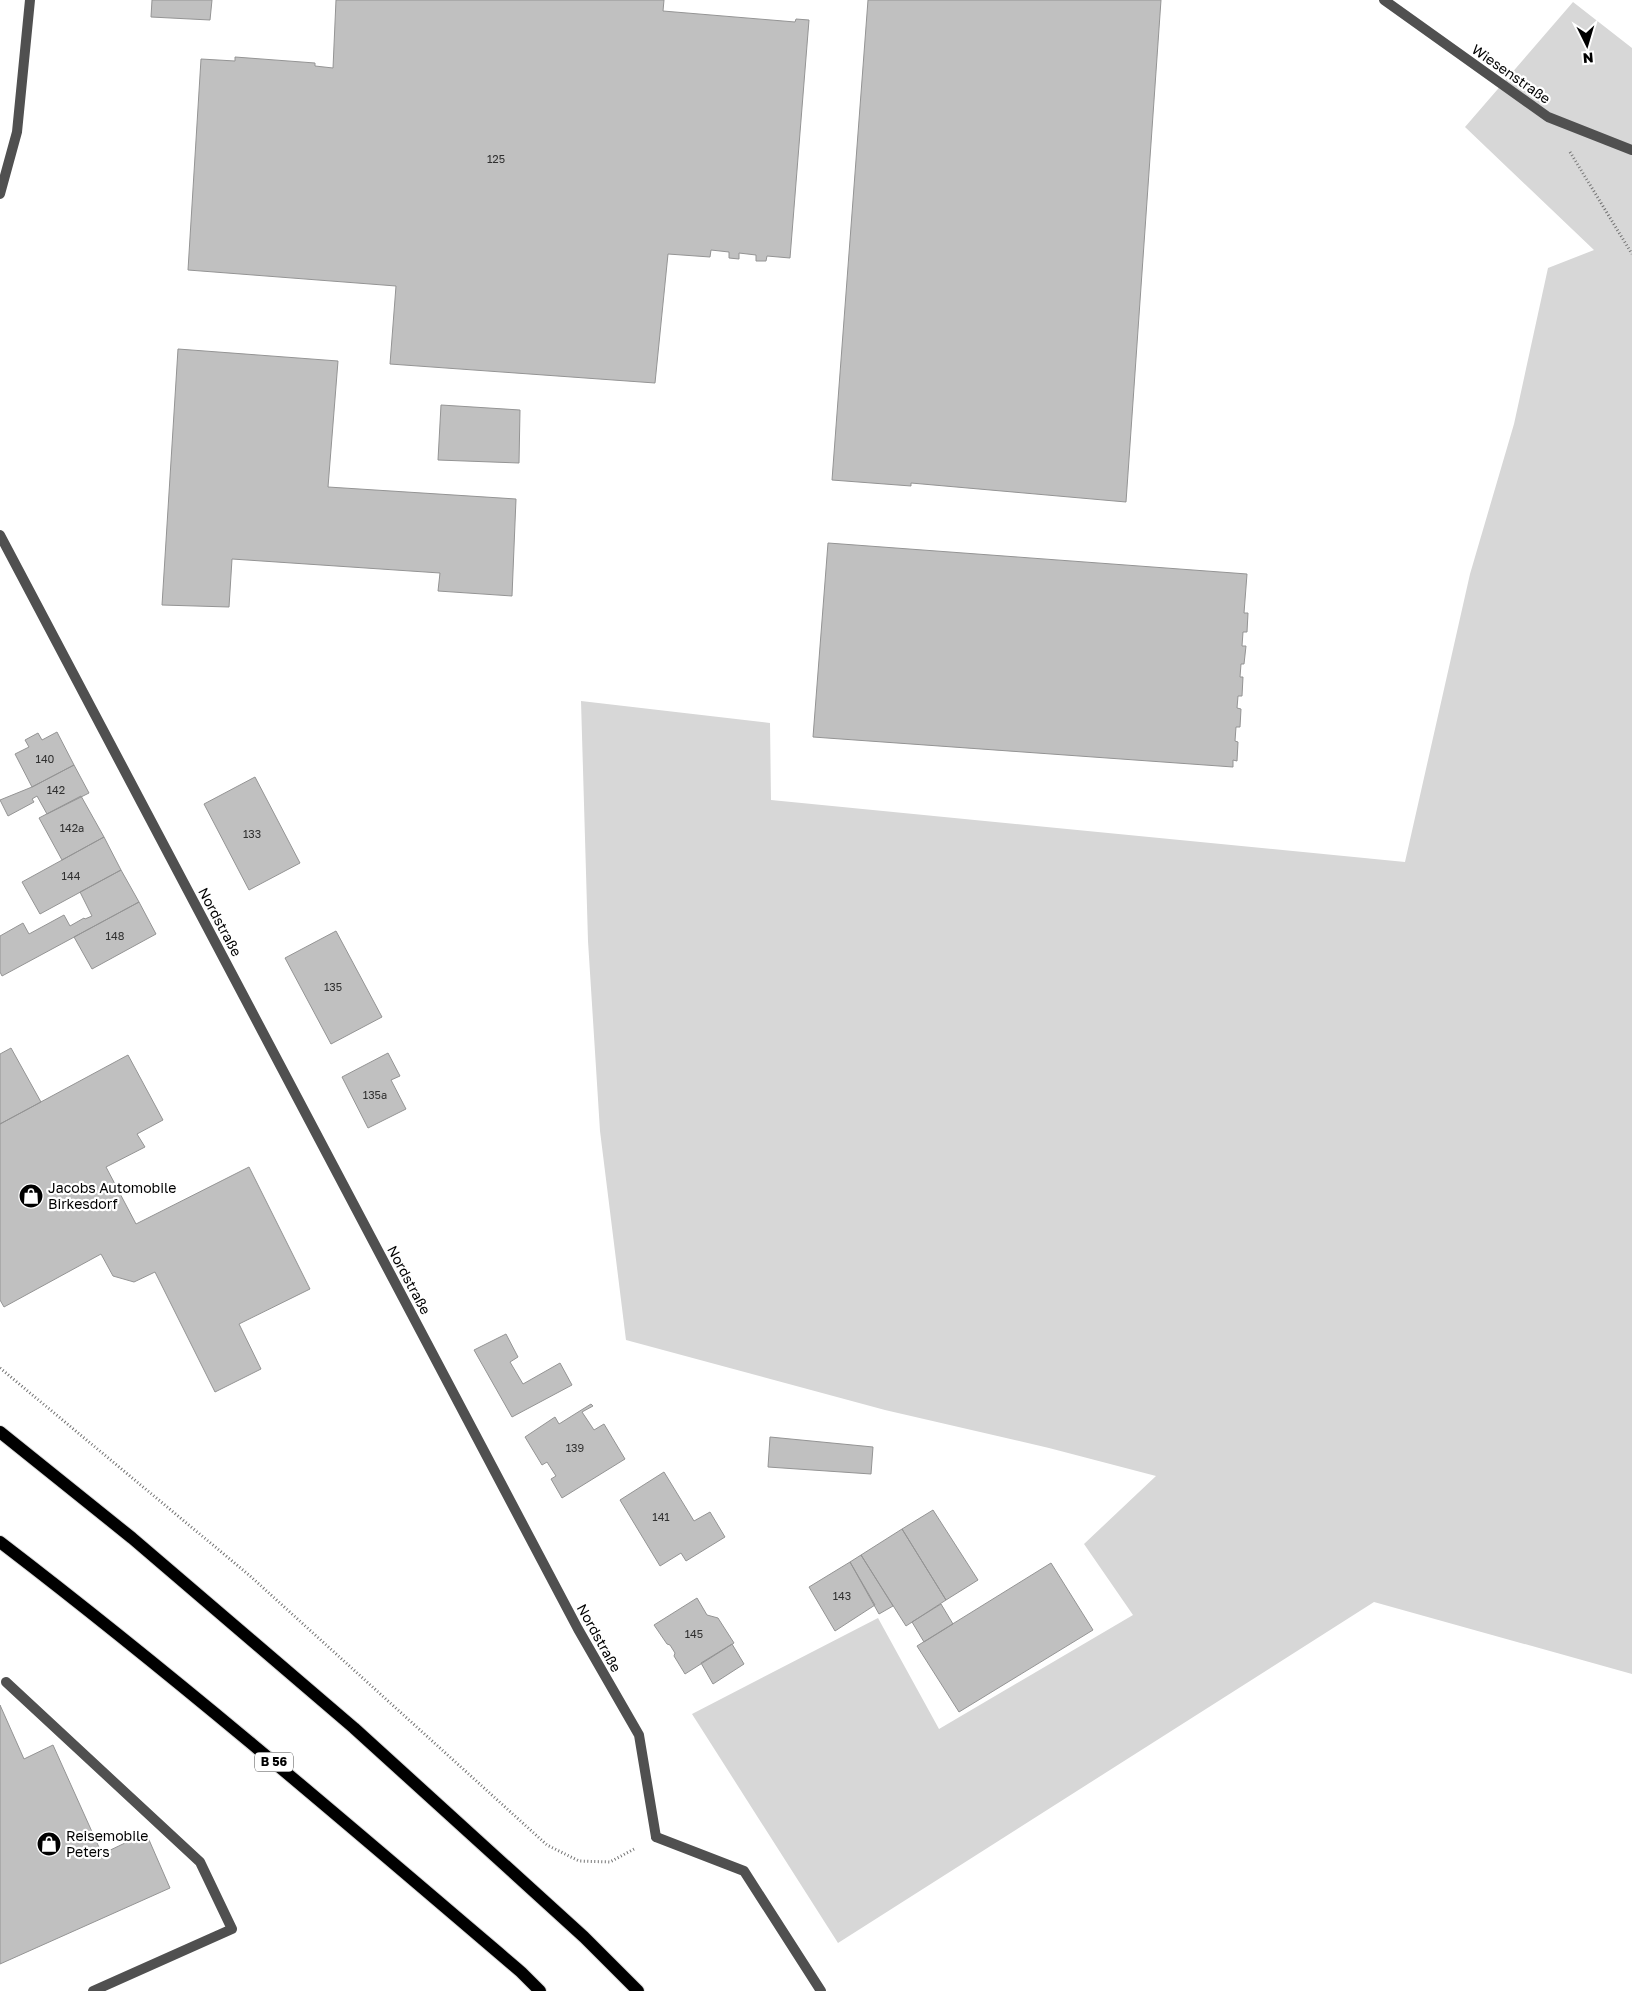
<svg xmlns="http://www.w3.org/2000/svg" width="1632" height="1991" font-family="'Golos Text',sans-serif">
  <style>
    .green { fill: #d7d7d7 }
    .building { fill: #c0c0c0; stroke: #949494 }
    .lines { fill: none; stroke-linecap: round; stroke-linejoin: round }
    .primary-casing { stroke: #dbdbdb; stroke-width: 14 }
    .path { stroke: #727272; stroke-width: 3; stroke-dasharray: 1 2.5; stroke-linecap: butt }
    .service { stroke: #505050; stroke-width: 10 }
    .minor { stroke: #505050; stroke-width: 10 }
    .tertiary { stroke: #505050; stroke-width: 10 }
    .primary { stroke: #000; stroke-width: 12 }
    .labels { text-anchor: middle; stroke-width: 4.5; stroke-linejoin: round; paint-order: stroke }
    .number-label { font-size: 11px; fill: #303030 }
    .shield { fill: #fff; stroke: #4c4c4c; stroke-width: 1 }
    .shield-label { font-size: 12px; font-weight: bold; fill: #000 }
    .street-label { font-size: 14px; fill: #000; stroke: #fff }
    .poi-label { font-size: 14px; fill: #000; stroke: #fff; text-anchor: start }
  </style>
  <rect width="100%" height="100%" fill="#fff"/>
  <path class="green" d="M1573,2L1632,48V1674L1374,1602L838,1943L692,1714L878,1618L939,1729L1133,1615L1084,1544L1156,1476L1049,1448L885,1410L626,1340L600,1131L588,941L581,701L770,723L771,800L1405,862L1470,574L1514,424L1548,268L1594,250L1465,127Z"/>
  <path class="building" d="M152,0H212L210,20L151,17Z
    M336,0H664L663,11L795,22L796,19L809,20L790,258L767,256L766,261H756V255L739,253V259L729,258V252L711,250L710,257L668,254L655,383L390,364L396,286L188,270L201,59L235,61V57L315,63V66L333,68Z
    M868,0H1161L1126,502L911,483V486L832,480Z
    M178,349L338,361L328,487L516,499L512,596L438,591L440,573L232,559L229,607L162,605Z
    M441,405L520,410L519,463L438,460Z
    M828,543L1247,574L1244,613H1248L1247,632H1243L1242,646H1246L1244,664H1241L1240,677H1243L1242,696H1238L1237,708L1241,709L1240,727H1236L1235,741L1238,742L1237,761L1233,760V767L813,737Z
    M57,732L74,765L32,787L15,754L29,747L25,740L38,733L42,740Z
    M74,765L89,793L47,814L37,796L32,799L34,802L8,816L0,800L32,787Z
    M255,777L300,863L249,890L204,804Z
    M81,796L104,837L62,860L39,818Z
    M104,837L121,870L40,914L22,882Z
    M121,870L139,902L2,976L0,972V936L23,923L29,934L64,915L70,926L84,918L85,919L92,916L80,892Z
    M139,902L156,934L92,969L74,937Z
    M336,931L382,1017L331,1044L285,958Z
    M11,1048L41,1102L0,1124V1054Z
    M388,1053L400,1076L391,1080L406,1109L368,1128L342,1077Z
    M128,1055L163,1120L137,1134L145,1147L106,1167L136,1224L249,1167L310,1289L239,1324L261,1369L215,1392L155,1272L134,1282L113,1276L101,1254L4,1307L0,1300V1124Z
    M506,1334L518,1357L510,1362L523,1384L560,1363L572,1385L512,1417L474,1350Z
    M591,1404L593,1406L582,1412L594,1430L604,1424L625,1459L562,1498L551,1479L556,1476L547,1462L542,1465L525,1437L555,1417L559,1424Z
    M770,1437L873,1447L871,1474L768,1467Z
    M664,1472L694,1521L710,1512L725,1537L686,1561L681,1553L660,1566L620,1500Z
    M933,1510L978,1580L946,1600L902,1529Z
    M902,1529L946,1600L906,1626L861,1555Z
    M861,1555L893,1606L879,1614L850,1562Z
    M850,1562L875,1605L835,1631L809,1587Z
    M1051,1563L1093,1630L959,1712L917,1646Z
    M697,1598L707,1615L718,1618L734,1643L685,1674L674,1656L675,1653L670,1645L667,1644L654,1625Z
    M941,1604L953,1624L924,1642L912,1622Z
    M732,1644L744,1664L713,1684L701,1663Z
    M0,1705L24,1759L53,1745L102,1854L146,1833L170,1888L0,1964Z"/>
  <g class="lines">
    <defs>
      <path id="primary" d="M0,1432L132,1538L354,1728L584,1937L638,1991
        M0,1542C179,1679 350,1826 521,1972L540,1991"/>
    </defs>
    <use href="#primary" class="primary-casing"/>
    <path class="path" d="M1570,152L1632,254
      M0,1368L249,1575L547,1845L579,1861L610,1862L636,1848"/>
    <path class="service" d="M6,1682L200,1862L232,1929L93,1991
      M656,1837L744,1871L821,1991"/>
    <path class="minor" d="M1384,0L1548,117L1632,150
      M0,535L578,1629L639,1735L656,1837"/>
    <path class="tertiary" d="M0,194L17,132L30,0"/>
    <use href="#primary" class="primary"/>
  </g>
  <defs>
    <symbol id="shop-disc" viewBox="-11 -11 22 22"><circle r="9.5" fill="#000" stroke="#fff"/><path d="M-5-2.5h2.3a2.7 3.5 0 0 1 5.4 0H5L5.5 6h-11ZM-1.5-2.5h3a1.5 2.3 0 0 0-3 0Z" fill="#fff"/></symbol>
  </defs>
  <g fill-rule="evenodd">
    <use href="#shop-disc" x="17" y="1182" width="28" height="28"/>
    <use href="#shop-disc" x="35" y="1830" width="28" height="28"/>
  </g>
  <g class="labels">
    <g class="number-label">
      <text x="496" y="163">125</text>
      <text x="45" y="763">140</text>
      <text x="56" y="794">142</text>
      <text x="72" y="832">142a</text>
      <text x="252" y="838">133</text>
      <text x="71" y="880">144</text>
      <text x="115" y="940">148</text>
      <text x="333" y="991">135</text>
      <text x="375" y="1099">135a</text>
      <text x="575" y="1452">139</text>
      <text x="661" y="1521">141</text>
      <text x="842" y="1600">143</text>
      <text x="694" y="1638">145</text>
    </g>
    <rect class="shield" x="255" y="1752.5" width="38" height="19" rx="4"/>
    <g class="shield-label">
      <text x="274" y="1766">B 56</text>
    </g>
    <g class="street-label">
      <text transform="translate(1511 74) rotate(35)" y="5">Wiesenstraße</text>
      <text transform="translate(220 922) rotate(62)" y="5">Nordstraße</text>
      <text transform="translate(409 1280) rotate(62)" y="5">Nordstraße</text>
      <text transform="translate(599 1638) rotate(61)" y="5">Nordstraße</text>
    </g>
    <g class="poi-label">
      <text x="48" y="1193">Jacobs Automobile<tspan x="48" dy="16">Birkesdorf</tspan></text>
      <text x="66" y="1841">Reisemobile<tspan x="66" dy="16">Peters</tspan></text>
    </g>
  </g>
  <g transform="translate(1587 45) rotate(175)" stroke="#ffffff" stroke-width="4" paint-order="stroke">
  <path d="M0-4L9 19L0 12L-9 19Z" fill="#000000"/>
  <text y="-8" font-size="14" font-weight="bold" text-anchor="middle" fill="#000000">N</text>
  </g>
</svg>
